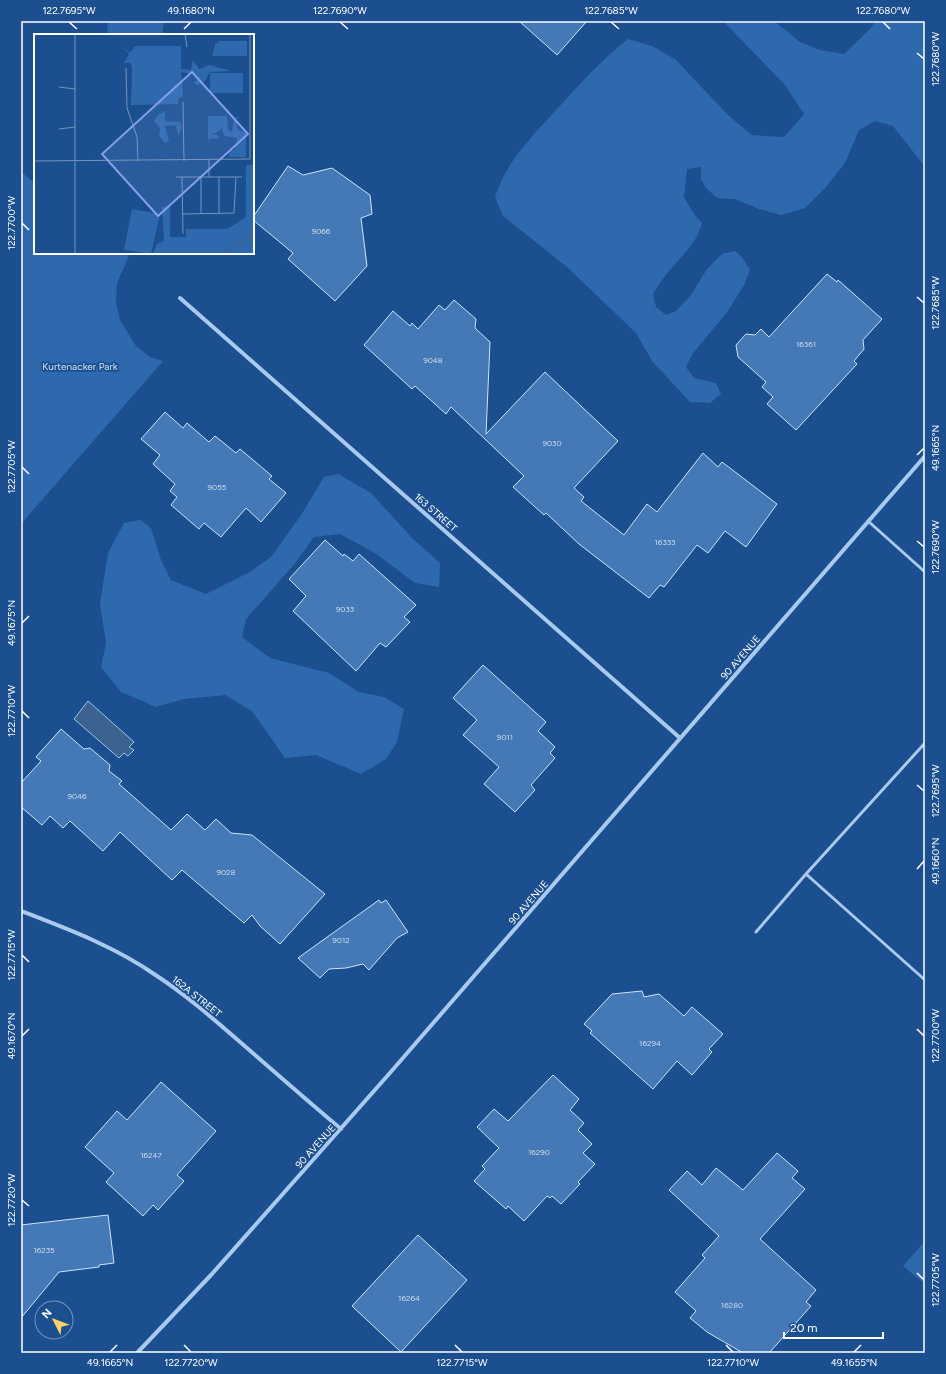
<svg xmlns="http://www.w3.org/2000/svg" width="946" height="1374" font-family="Figtree,sans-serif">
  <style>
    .green { fill: #2e69ad }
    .water { fill: #3c6290; stroke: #9cc4f0 }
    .building { fill: #4478b7; stroke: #cfe3fa }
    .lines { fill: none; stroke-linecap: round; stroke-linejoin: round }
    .lane { stroke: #a9c9ee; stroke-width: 3 }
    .street { stroke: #a9c9ee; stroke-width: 4 }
    .ticks { fill: none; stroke: #fff; stroke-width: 1.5 }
    .labels { text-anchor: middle; stroke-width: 3.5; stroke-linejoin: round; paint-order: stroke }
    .number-label { font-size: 8px; fill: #d0dded }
    .park-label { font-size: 10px; fill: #cfe3fa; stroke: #1b4f8f }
    .street-label { font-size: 10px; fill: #fff; stroke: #1b4f8f }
    .inset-river { fill: none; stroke: #3c6290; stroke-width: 2 }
    .inset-road { fill: none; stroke: #7695bc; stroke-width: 1 }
    .view { fill: #839eea; fill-opacity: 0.15; stroke: #839eea; stroke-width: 2 }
    .inset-edge { fill: none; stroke: #fff; stroke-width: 2 }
    .neatline { fill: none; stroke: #fff; stroke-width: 1.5 }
    .ticks-label { font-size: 10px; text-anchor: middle; fill: #fff }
  </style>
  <rect width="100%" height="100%" fill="#1b4f8f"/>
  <path class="green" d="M108,21H164L162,35H107Z
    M723,21H774L800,42L820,50L844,54L871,28L875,21H925V167L893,126L875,121L859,130L845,163L826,187L805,208L781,215L759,209L735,199L717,198L706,188L701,179V167L687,169L684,197L694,214L702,223C697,244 682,255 669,271C663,278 658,286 653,294L656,307L666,315L676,311L691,295L707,269L722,254L735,251L742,257L750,270L744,285L728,311L693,353L686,367L694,378L716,383L721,394L710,403L690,402L652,361L636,333L567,267L503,216L495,197C507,160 531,138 556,110C579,85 601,60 628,39L652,46L675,59L729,116L752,135L784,137L804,114L785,85Z
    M21,172L35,183V253H126L129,256L117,283L116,302L120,320L136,346L150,357L163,361L21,524Z
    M338,474L371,493L412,538L440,563L439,587L415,583L375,553L340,534L314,537L296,562L246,619L242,637L270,658L329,673L359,692L384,697L404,709L397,742L386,759L361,774L316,755L285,758L252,711L225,695L184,699L156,707L121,692L101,667L106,643L100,604L108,553L124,523L140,520L151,528L161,560L171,580L206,594L248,573L271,557L301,515L324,477Z
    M925,1241V1284L903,1266Z"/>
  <path class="water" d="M88,701L134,742L129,747L134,750L128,756L124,753L119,758L74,719Z"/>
  <path class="building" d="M519,21H587L557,55Z
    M288,166L303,175L332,168L370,195L372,214L361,218L367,266L335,301L288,259L293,253L253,220V217Z
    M827,274L837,282L838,280L882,319L863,340L864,349L854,361L857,364L796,430L767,404L773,397L762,387L766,382L738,357L736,345L746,334L755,335L761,329L769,337Z
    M454,300L476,319L475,328L490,342L486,434L545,372L618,441L574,488L584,497L581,501L624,535L647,504L657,512L703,453L718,467L722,462L777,504L746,547L725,531L708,553L697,545L664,587L660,585L649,598L579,544L546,513L544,515L513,487L524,476L451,407L446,414L415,386L412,389L364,345L393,311L410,326L412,323L418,329L439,305L445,310Z
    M165,412L183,428L187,423L209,442L215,436L236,453L240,449L272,476L269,479L286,493L261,522L246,508L221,537L204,523L199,529L171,505L177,497L170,491L175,484L153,464L160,455L141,439Z
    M325,540L343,556L344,554L353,561L359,554L416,605L404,617L410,622L386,647L380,643L356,671L293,611L306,596L289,579Z
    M483,665L546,722L538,731L555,747L550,753L555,758L531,785L535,790L515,812L484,784L499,767L463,735L477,720L453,698Z
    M61,729L84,749L90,748L110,765L109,771L122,781L119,784L171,830L187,814L205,830L216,819L231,833L252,835L325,894L280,944L260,926L252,915L244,923L182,870L172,880L120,832L103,851L70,821L63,828L50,816L42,825L21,807V783L41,761L36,757Z
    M379,900L381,903L386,900L408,932L397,938L369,970L363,964L346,968L329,969L320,978L298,958Z
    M642,991L644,997L659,994L684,1016L692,1007L723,1034L709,1049L712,1052L692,1075L677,1061L653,1089L590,1033L592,1031L584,1024L612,994Z
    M553,1075L579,1099L570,1110L584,1123L578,1130L592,1144L583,1153L595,1164L578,1182L580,1184L561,1204L552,1196L550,1198L547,1196L524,1221L508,1206L506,1209L474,1181L485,1169L482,1166L499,1148L477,1127L494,1109L508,1121Z
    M161,1082L216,1131L177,1175L184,1181L158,1210L153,1205L143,1216L106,1182L114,1173L85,1147L117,1111L127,1120Z
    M777,1153L798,1171L792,1178L805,1189L760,1239L816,1290L806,1302L811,1306L769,1353H743L707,1332L690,1318L696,1311L675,1292L705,1258L702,1255L719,1236L669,1190L687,1171L702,1185L716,1168L743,1190Z
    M108,1215L114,1263L99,1265V1267L59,1272L21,1318V1225Z
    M418,1235L467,1280L401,1352L352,1306Z"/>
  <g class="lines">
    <path class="lane" d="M868,521L925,572
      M806,874L925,980
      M756,932L806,874L925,743"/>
    <path class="street" d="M180,298L680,738
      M21,911C68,929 116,947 157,976C189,997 218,1023 247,1048C278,1075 309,1102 341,1129
      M137,1353L211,1275L389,1074L925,456"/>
  </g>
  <path class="ticks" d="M69,22L77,29M340,22L348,29M611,22L619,29M883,22L890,29M184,29L191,22M917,53L924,59M22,223L29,230M917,297L924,303M917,455L924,448M22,467L29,474M917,541L924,547M22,623L29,616M22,711L29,718M917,785L924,791M917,869L924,861M22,955L29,962M917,1029L924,1036M22,1036L29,1029M22,1200L29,1206M917,1273L924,1280M184,1345L191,1352M455,1345L462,1352M726,1345L733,1352M110,1352L117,1345M854,1352L861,1345"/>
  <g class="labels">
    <g class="number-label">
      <text x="321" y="234">9066</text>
      <text x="806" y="347">16361</text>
      <text x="433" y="363">9048</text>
      <text x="552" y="446">9030</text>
      <text x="217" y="490">9055</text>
      <text x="665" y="545">16333</text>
      <text x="345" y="612">9033</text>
      <text x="505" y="740">9011</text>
      <text x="77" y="799">9046</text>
      <text x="226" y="875">9028</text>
      <text x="341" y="943">9012</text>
      <text x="650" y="1046">16294</text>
      <text x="539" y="1155">16290</text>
      <text x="151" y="1158">16247</text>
      <text x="44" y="1253">16235</text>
      <text x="409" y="1301">16264</text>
      <text x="732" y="1308">16280</text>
    </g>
    <g class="park-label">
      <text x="80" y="370">Kurtenacker Park</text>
    </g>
    <g class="street-label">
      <text transform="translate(436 512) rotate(41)" y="4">163 STREET</text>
      <text transform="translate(740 657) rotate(-49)" y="4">90 AVENUE</text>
      <text transform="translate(528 902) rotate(-49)" y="4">90 AVENUE</text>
      <text transform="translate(197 996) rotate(38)" y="4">162A STREET</text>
      <text transform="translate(315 1146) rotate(-48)" y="4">90 AVENUE</text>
    </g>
  </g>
  <g transform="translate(34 34)">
    <rect width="220" height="220" fill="#1b4f8f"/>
    <path d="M182,7L183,10L185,7H213V22H178ZM87,11L96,19L101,12H147V35L157,36L159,26L165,35L176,31L197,37L176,38L171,47L164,51L160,49L164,45L163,41L147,38L149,62L144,65V70L97,71L98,34L96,29H90L95,20ZM176,39H209V59H176ZM131,77V87L146,88L148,92L145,102L141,91L131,92L135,107L131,109L125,102L126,94L120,87L124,81ZM174,82H193L194,96L198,98L200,85L206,82L202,86L203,93L205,97L212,98V123H194L196,117L201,115L203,104L190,102L188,94L184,98L177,100L184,101L185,104L175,105L174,109ZM212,131H220V217L217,220H119L123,210L130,207L128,173L136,172V203H152V195H193L212,183ZM98,175L126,180L117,220L90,216Z" fill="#2e69ad"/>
    <path class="inset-river" d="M190,220L220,199"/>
    <path class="inset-road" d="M151,0L153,13M92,34L93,74L103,103L104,127M25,53L41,55M149,68L150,127M25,95L41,93M175,126V143M0,127L216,125V0M142,143H208M148,143L149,200M167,143V180M149,180L200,179L202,143M185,180V143M41,220V0"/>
    <path class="view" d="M158,38L214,100L124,182L68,120Z"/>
    <rect width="220" height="220" class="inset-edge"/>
  </g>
  <rect width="946" height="1374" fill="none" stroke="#1b4f8f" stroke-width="44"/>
  <g transform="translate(54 1320) rotate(312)"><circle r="19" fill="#1b4f8f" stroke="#7695bc"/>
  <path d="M0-3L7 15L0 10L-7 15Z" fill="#ffd166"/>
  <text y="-6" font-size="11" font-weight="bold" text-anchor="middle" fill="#ffffff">N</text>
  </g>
  <path d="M784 1332v6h99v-6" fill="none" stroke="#ffffff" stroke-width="2"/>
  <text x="790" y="1332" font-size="12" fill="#ffffff" stroke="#1b4f8f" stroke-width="3" paint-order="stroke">20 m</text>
  <rect x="22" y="22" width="902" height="1330" class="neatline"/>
  <g class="ticks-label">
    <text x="69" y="14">122.7695°W</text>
    <text x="191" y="14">49.1680°N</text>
    <text x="340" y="14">122.7690°W</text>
    <text x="611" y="14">122.7685°W</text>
    <text x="883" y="14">122.7680°W</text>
    <text transform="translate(935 59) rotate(-90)" y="4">122.7680°W</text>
    <text transform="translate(11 223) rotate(-90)" y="4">122.7700°W</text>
    <text transform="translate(935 303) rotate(-90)" y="4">122.7685°W</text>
    <text transform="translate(935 448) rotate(-90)" y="4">49.1665°N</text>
    <text transform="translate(11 467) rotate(-90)" y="4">122.7705°W</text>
    <text transform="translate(935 547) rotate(-90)" y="4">122.7690°W</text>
    <text transform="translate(11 623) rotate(-90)" y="4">49.1675°N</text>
    <text transform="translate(11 711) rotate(-90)" y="4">122.7710°W</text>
    <text transform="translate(935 791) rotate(-90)" y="4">122.7695°W</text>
    <text transform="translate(935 861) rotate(-90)" y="4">49.1660°N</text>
    <text transform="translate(11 955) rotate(-90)" y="4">122.7715°W</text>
    <text transform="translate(935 1036) rotate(-90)" y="4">122.7700°W</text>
    <text transform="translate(11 1036) rotate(-90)" y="4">49.1670°N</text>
    <text transform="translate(11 1200) rotate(-90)" y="4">122.7720°W</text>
    <text transform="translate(935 1280) rotate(-90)" y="4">122.7705°W</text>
    <text x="110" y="1366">49.1665°N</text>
    <text x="191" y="1366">122.7720°W</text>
    <text x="462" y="1366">122.7715°W</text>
    <text x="733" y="1366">122.7710°W</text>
    <text x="854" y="1366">49.1655°N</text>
  </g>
</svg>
